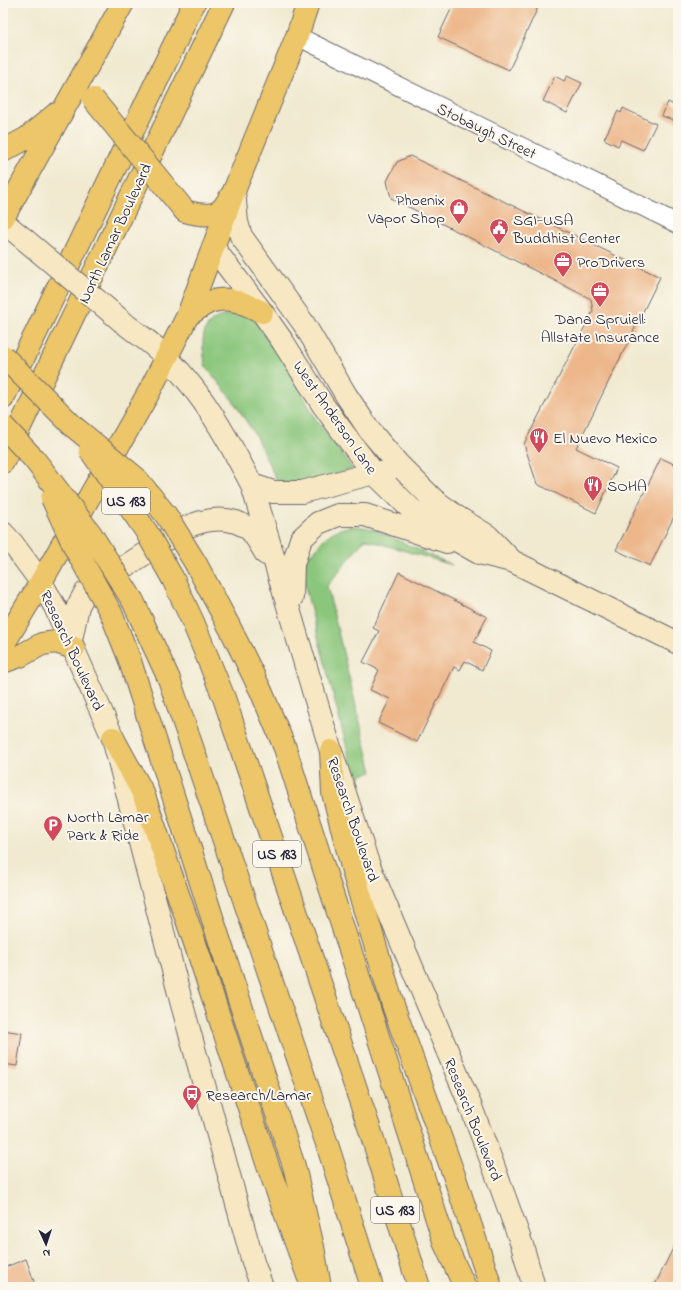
<svg xmlns="http://www.w3.org/2000/svg" width="681" height="1290" font-family="'Indie Flower',sans-serif">
  <style>
    .green { fill: #8ac67c; stroke: #56745c }
    .building { fill: #edb78b }
    .lines { fill: none; stroke-linecap: round; stroke-linejoin: round }
    .street-casing { stroke: #6a6870; stroke-width: 20 }
    .secondary-casing { stroke: #6a6870; stroke-width: 24 }
    .primary-casing { stroke: #6a6870; stroke-width: 24 }
    .highway-casing { stroke: #6a6870; stroke-width: 24 }
    .street { stroke: #fff; stroke-width: 18 }
    .secondary { stroke: #f7e8c3; stroke-width: 22 }
    .primary { stroke: #ecc669; stroke-width: 22 }
    .highway { stroke: #ecc669; stroke-width: 22 }
    .secondary-bridge-casing { stroke: #6a6870; stroke-width: 24; stroke-linecap: butt }
    .primary-bridge-casing { stroke: #6a6870; stroke-width: 24; stroke-linecap: butt }
    .highway-bridge-casing { stroke: #6a6870; stroke-width: 24; stroke-linecap: butt }
    .secondary-bridge { stroke: #f7e8c3; stroke-width: 22 }
    .primary-bridge { stroke: #ecc669; stroke-width: 22 }
    .highway-bridge { stroke: #ecc669; stroke-width: 22 }
    .labels { text-anchor: middle; stroke-width: 4; stroke-linejoin: round; paint-order: stroke }
    .shield { fill: #fbf7ec; stroke: #636270; stroke-width: 1 }
    .shield-label { font-size: 15px; font-weight: bold; fill: #22223b }
    .street-label { font-size: 16px; fill: #22223b; stroke: #fbf7ec }
    .poi-label { font-size: 16px; fill: #22223b; stroke: #fbf7ec; text-anchor: start }
  </style>
  <rect width="100%" height="100%" fill="#fbf7ec"/>
  <filter id="ink" filterUnits="userSpaceOnUse"><feTurbulence type="fractalNoise" baseFrequency=".025" numOctaves="2"/><feDisplacementMap in="SourceGraphic" scale="8" xChannelSelector="R" yChannelSelector="G"/><feConvolveMatrix kernelMatrix="1 2 1 2 8 2 1 2 1" color-interpolation-filters="sRGB"/></filter>
  <filter id="wash" filterUnits="userSpaceOnUse"><feTurbulence type="fractalNoise" baseFrequency=".012" numOctaves="4" result="noise"/><feDisplacementMap in="SourceGraphic" scale="16" xChannelSelector="R" yChannelSelector="G"/><feGaussianBlur stdDeviation="0.9" result="paint"/><feColorMatrix in="noise" values="0 0 0 0 0 0 0 0 0 0 0 0 0 0 0 0 0 1.4 0 .05"/><feComposite in="paint" operator="in"/></filter>
  <g filter="url(#wash)">
    <rect width="100%" height="100%" fill="#f1ead1"/>
    <path class="green" d="M236,310L251,316L288,367L315,418L353,469L304,485L281,482L276,479L255,435L234,402L206,367C204,361 204,354 203,348C202,324 212,316 235,314Z
      M357,526L373,529L452,565L365,539L327,586L372,772L361,775L359,778L361,784L355,780L354,775L304,583C303,572 305,563 308,553L313,554C323,536 336,527 357,526Z"/>
    <g id="blocks">
      <path class="building" d="M454,3H540L509,70L438,37Z
        M555,76L564,81L567,76L582,83L567,113L543,101Z
        M668,102L678,107V122L662,116Z
        M623,108L656,124L643,150L621,140L618,146L604,139L618,111L621,113Z
        M410,156L660,277L576,448L617,468L596,513L537,484L524,444L593,311L591,299L391,198L387,181L397,162Z
        M661,458L678,466V508L650,566L616,550Z
        M399,572L487,617L474,642L491,651L482,670L465,661L460,670L454,667L417,742L378,723L390,699L370,690L379,670L363,662L379,631L373,628Z
        M3,1030L22,1033L17,1066L3,1064Z
        M678,1238V1287H654Z
        M26,1259L36,1287H3V1268Z"/>
    </g>
  </g>
  <g filter="url(#ink)">
    <use href="#blocks" fill-opacity="0" stroke="#6a6870" stroke-width="1"/>
    <g class="lines">
      <defs>
        <path id="street" d="M297,36L678,224"/>
        <path id="secondary" d="M234,191L237,222L241,236L304,324L346,395L370,431L398,464L433,499L457,517L488,536L512,561
          M3,222L24,239
          M213,247L262,312L283,342L323,405L353,446L374,473L410,508L444,533L479,553L512,561L678,643
          M124,323C139,335 156,346 169,360C204,395 229,441 252,485L331,751L368,863L471,1107L493,1165L522,1245L534,1287
          M252,485L273,492H302L374,473H386
          M3,533L13,544L41,582L55,607L113,738L181,1001L253,1262L262,1287
          M292,597L293,564L301,539L318,523L338,515H365L447,542
          M71,640L78,606L85,593L182,529C199,521 217,516 236,522C241,524 246,526 250,530C256,536 261,546 266,554"/>
        <path id="primary" d="M3,151L27,138L56,114
          M185,211C195,214 213,218 222,209C226,205 228,200 231,196
          M3,218L123,3
          M188,315C195,311 203,305 210,302C229,295 246,304 262,312
          M3,398L36,333L194,3
          M3,462L224,3
          M3,645L41,582L149,392L188,315L234,191L297,36L308,3
          M3,662L20,656L42,644L56,642L74,648"/>
        <path id="highway" d="M196,564L230,628L261,691L285,748L445,1244L465,1287
          M173,579L193,622L224,698L371,1133L419,1287
          M133,601L169,679L328,1147L372,1287
          M111,613L129,658L220,942L294,1166L313,1247L320,1287
          M113,738L143,793L198,952L268,1166L308,1276
          M331,751L333,793L353,871L394,1008L455,1178L491,1287"/>
      </defs>
      <use href="#street" class="street-casing"/>
      <use href="#secondary" class="secondary-casing"/>
      <use href="#primary" class="primary-casing"/>
      <use href="#highway" class="highway-casing"/>
      <use href="#street" class="street"/>
      <use href="#secondary" class="secondary"/>
      <use href="#primary" class="primary"/>
      <use href="#highway" class="highway"/>
      <defs>
        <path id="secondary-bridge" d="M24,239L124,323"/>
        <path id="primary-bridge" d="M93,99L185,211"/>
        <path id="highway-bridge" d="M3,356L74,427L136,478L166,515L196,564
          M3,426L34,459L91,534L133,601
          M90,450L146,531L173,579
          M52,498L76,550L111,613"/>
      </defs>
      <use href="#secondary-bridge" class="secondary-bridge-casing"/>
      <use href="#primary-bridge" class="primary-bridge-casing"/>
      <use href="#highway-bridge" class="highway-bridge-casing"/>
      <use href="#secondary-bridge" class="secondary-bridge"/>
      <use href="#primary-bridge" class="primary-bridge"/>
      <use href="#highway-bridge" class="highway-bridge"/>
    </g>
  </g>
  <defs>
    <symbol id="shop-pin" viewBox="-11 -11 22 30"><path d="M0 17L-7.5 6A9.5 9.5 0 1 1 7.5 6Z" fill="#d1495b" stroke="#fbf7ec"/><path d="M-5-2.5h2.3a2.7 3.5 0 0 1 5.4 0H5L5.5 6h-11ZM-1.5-2.5h3a1.5 2.3 0 0 0-3 0Z" fill="#fff"/></symbol>
    <symbol id="civic-pin" viewBox="-11 -11 22 30"><path d="M0 17L-7.5 6A9.5 9.5 0 1 1 7.5 6Z" fill="#d1495b" stroke="#fbf7ec"/><path d="M-.6-6.5H3V-4.5H.6V-3L4-1V1h2V6H-6V1h2V-1L-.6-3ZM-1.2 2.5V6h2.4V2.5Z" fill="#fff"/></symbol>
    <symbol id="office-pin" viewBox="-11 -11 22 30"><path d="M0 17L-7.5 6A9.5 9.5 0 1 1 7.5 6Z" fill="#d1495b" stroke="#fbf7ec"/><path d="M-6-3h4V-5.5h4V-3h4V5H-6ZM-1-4.5V-3h2v-1.5ZM-6 0V1H6V0Z" fill="#fff"/></symbol>
    <symbol id="restaurant-pin" viewBox="-11 -11 22 30"><path d="M0 17L-7.5 6A9.5 9.5 0 1 1 7.5 6Z" fill="#d1495b" stroke="#fbf7ec"/><path d="M-5-6h1v4h1v-4h1v4h1v-4h1v5L-1.5 .5V6h-2V.5L-5-1ZM5-6V6H3V1.5H1.5Q1.5-4 5-6Z" fill="#fff"/></symbol>
    <symbol id="parking-pin" viewBox="-11 -11 22 30"><path d="M0 17L-7.5 6A9.5 9.5 0 1 1 7.5 6Z" fill="#d1495b" stroke="#fbf7ec"/><path d="M-3.5-5.5H1a3.5 3.5 0 0 1 0 7H-1V5.5H-3.5ZM-1-3.4V-.6H.8a1.4 1.4 0 0 0 0-2.8Z" fill="#fff"/></symbol>
    <symbol id="bus-pin" viewBox="-11 -11 22 30"><path d="M0 17L-7.5 6A9.5 9.5 0 1 1 7.5 6Z" fill="#d1495b" stroke="#fbf7ec"/><path d="M-5-6H5V4H4V6H2V4H-2V6H-4V4H-5ZM-3.5-4V0h7V-4ZM-3.5 1.2v1.5H-2V1.2ZM2 1.2v1.5H3.5V1.2Z" fill="#fff"/></symbol>
  </defs>
  <g fill-rule="evenodd">
    <use href="#shop-pin" x="448" y="197" width="22" height="30"/>
    <use href="#civic-pin" x="488" y="217" width="22" height="30"/>
    <use href="#office-pin" x="552" y="250" width="22" height="30"/>
    <use href="#office-pin" x="589" y="280" width="22" height="30"/>
    <use href="#restaurant-pin" x="528" y="426" width="22" height="30"/>
    <use href="#restaurant-pin" x="582" y="474" width="22" height="30"/>
    <use href="#parking-pin" x="42" y="814" width="22" height="30"/>
    <use href="#bus-pin" x="181" y="1083" width="22" height="30"/>
  </g>
  <g class="labels">
    <g class="shield">
      <rect x="102" y="488" width="48" height="26" rx="3"/>
      <rect x="253" y="841" width="48" height="26" rx="3"/>
      <rect x="371" y="1197" width="48" height="26" rx="3"/>
    </g>
    <g class="shield-label">
      <text x="126" y="506">US 183</text>
      <text x="277" y="859">US 183</text>
      <text x="395" y="1215">US 183</text>
    </g>
    <g class="street-label">
      <text transform="translate(487 130) rotate(26)" y="6">Stobaugh Street</text>
      <text transform="translate(114 233) rotate(-65)" y="6">North Lamar Boulevard</text>
      <text transform="translate(336 417) rotate(55)" y="6">West Anderson Lane</text>
      <text transform="translate(73 650) rotate(65)" y="6">Research Boulevard</text>
      <text transform="translate(354 819) rotate(71)" y="6">Research Boulevard</text>
      <text transform="translate(474 1119) rotate(68)" y="6">Research Boulevard</text>
    </g>
    <g class="poi-label">
      <text x="445" y="205" text-anchor="end">Phoenix<tspan x="445" dy="18">Vapor Shop</tspan></text>
      <text x="513" y="225">SGI-USA<tspan x="513" dy="18">Buddhist Center</tspan></text>
      <text x="577" y="267">ProDrivers</text>
      <text x="600" y="324" text-anchor="middle">Dana Spruiell:<tspan x="600" dy="18">Allstate Insurance</tspan></text>
      <text x="553" y="443">El Nuevo Mexico</text>
      <text x="607" y="491">SOHA</text>
      <text x="67" y="822">North Lamar<tspan x="67" dy="18">Park &amp; Ride</tspan></text>
      <text x="206" y="1100">Research/Lamar</text>
    </g>
  </g>
  <rect width="681" height="1290" fill="none" stroke="#fbf7ec" stroke-width="16"/>
  <g transform="translate(46 1244) rotate(177)" stroke="#fbf7ec" stroke-width="3" paint-order="stroke">
  <path d="M0-3L7 15L0 10L-7 15Z" fill="#22223b"/>
  <text y="-6" font-size="11" font-weight="bold" text-anchor="middle" fill="#22223b">N</text>
  </g>
</svg>
